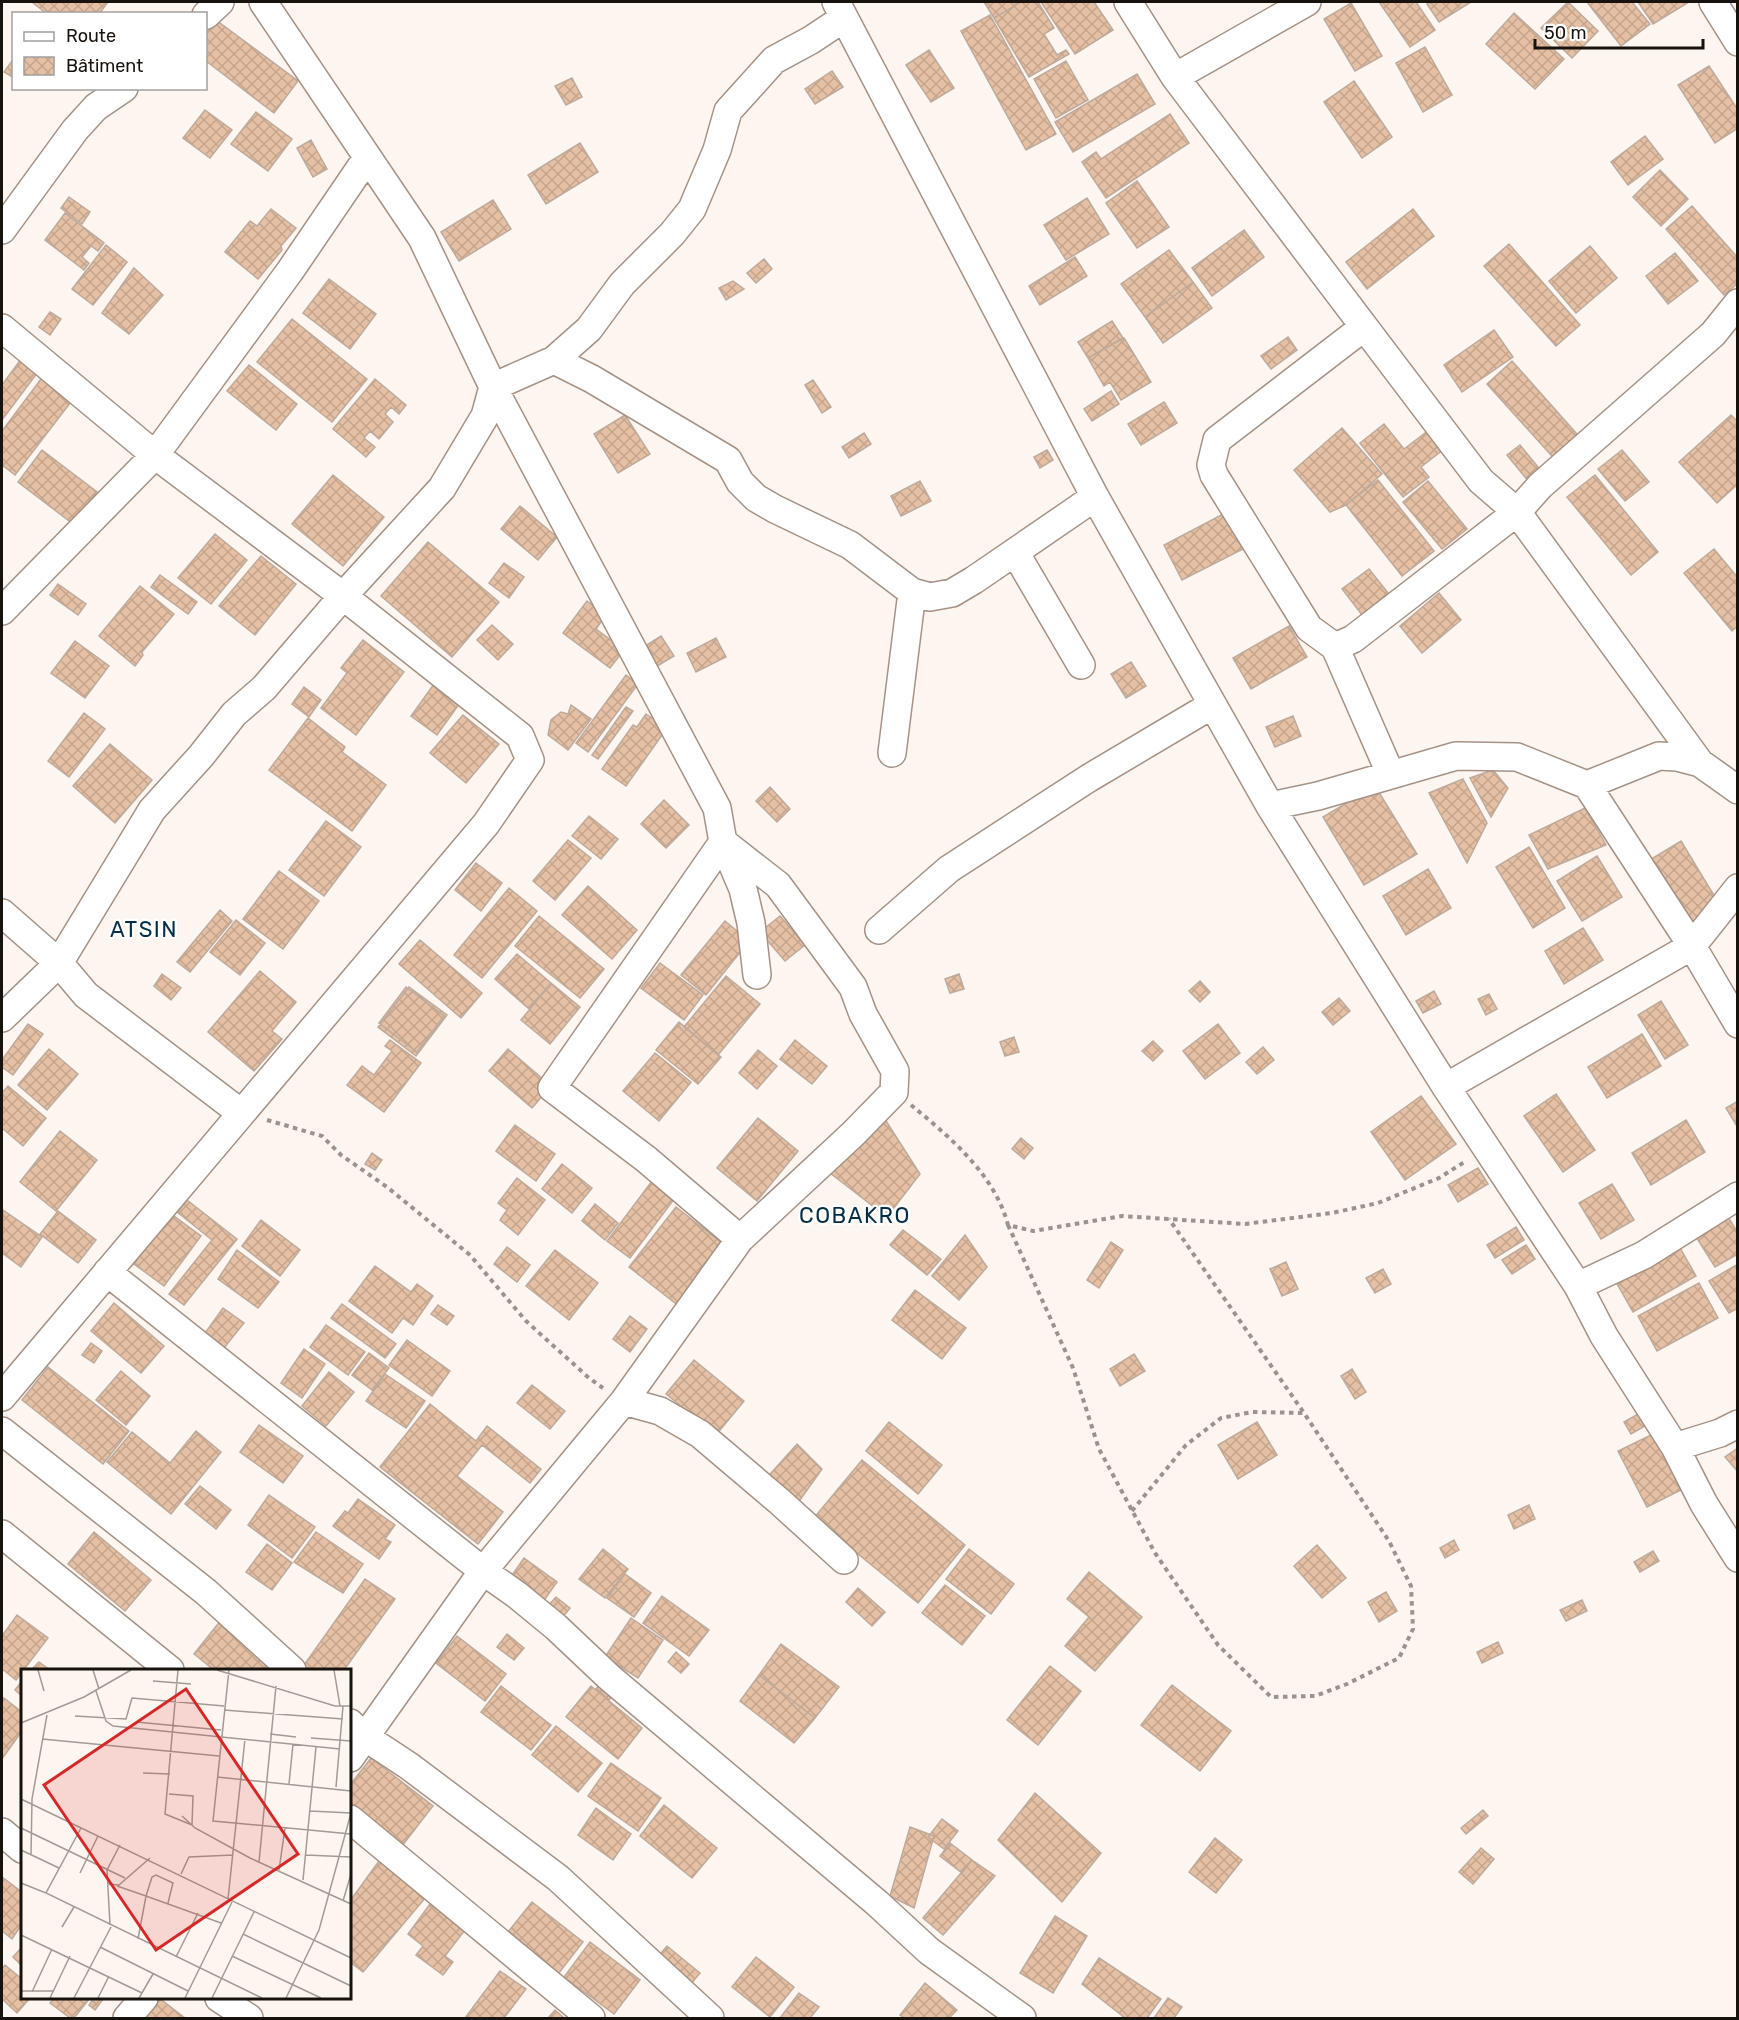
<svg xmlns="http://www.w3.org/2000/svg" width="1739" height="2020" font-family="Rubik,sans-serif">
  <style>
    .building { fill: url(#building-cross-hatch); stroke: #bdaa9c; stroke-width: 1.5 }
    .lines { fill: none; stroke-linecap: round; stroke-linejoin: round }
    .minor-casing { stroke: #a59285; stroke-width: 30 }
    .path { stroke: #9b948e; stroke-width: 4; stroke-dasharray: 4.5 4.5; stroke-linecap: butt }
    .minor { stroke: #fff; stroke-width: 27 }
    .labels { text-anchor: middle; stroke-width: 4.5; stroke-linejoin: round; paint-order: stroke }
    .neighbourhood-label { font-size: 22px; letter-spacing: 1.5px; fill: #032e45; stroke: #fff }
    .inset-road { fill: none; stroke: #a19a95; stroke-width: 1.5 }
    .view { fill: #d62828; fill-opacity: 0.15; stroke: #d62828; stroke-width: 3 }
    .inset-edge { fill: none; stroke: #18120d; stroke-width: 3 }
  </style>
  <defs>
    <pattern id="building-cross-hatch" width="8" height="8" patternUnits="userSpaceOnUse" patternTransform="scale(1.5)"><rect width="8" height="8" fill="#e6c0a4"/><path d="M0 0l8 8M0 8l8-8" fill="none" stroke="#c5a48c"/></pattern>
  </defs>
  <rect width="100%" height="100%" fill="#fdf5ef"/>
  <path class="building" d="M32,2H108L99,14H47Z
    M984,2H1021L994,18Z
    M1021,2H1038L1054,28L1044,34L1057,55L1066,50L1069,54L1029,77L994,18Z
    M1041,2H1094L1113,30L1075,54Z
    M1379,2H1416L1435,30L1410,47Z
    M1431,2H1471L1439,22L1427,4Z
    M1568,2L1598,31L1572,58L1541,28Z
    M1587,2H1632L1650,24L1621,46Z
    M1638,2H1689L1653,24Z
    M1351,3L1382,56L1355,71L1324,19Z
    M1514,13L1564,59L1535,89L1486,44Z
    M990,15L1056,134L1026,150L961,31Z
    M216,20L298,81L274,113L206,61V34Z
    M1425,47L1452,95L1423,112L1396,63Z
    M929,50L954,88L931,102L906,65Z
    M14,58V78L4,72Z
    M1066,61L1088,100L1056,118L1034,79Z
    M1709,66L1738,110V128L1715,143L1678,85Z
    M832,71L843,87L815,104L805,89Z
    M1137,74L1155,104L1073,152L1055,122Z
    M572,78L582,97L566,105L555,86Z
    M1354,81L1392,137L1362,158L1324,102Z
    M205,110L232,130L210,158L183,138Z
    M256,112L292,139L268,171L231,144Z
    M1170,114L1189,143L1106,198L1082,162L1096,152L1101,159Z
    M1645,136L1663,159L1628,185L1611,162Z
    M311,140L327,169L313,177L297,148Z
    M580,143L598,172L546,204L528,175Z
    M1660,170L1688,199L1661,226L1633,197Z
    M1137,181L1169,227L1137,248L1106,203Z
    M69,197L90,212L82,224L61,208Z
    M1087,198L1109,234L1066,260L1044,225Z
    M493,200L511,229L459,261L441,232Z
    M1692,206L1738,258V283L1724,295L1666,229Z
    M271,209L296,228L281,246L282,250L258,279L225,252L250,221L257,226Z
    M1413,209L1434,236L1367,289L1346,262Z
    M65,213L104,243L98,251L91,246L82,257L89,263L84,270L45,240Z
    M1244,230L1264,257L1212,296L1192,268Z
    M1509,244L1580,325L1556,346L1484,266Z
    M106,245L127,262L93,305L72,289Z
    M1590,246L1617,278L1576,313L1549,281Z
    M1169,250L1193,282L1145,317L1121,284Z
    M1675,253L1698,281L1668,304L1646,276Z
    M1075,257L1087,276L1040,305L1029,286Z
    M764,259L772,269L756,283L747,273Z
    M134,268L163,295L129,334L102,313Z
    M329,279L376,314L350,349L303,313Z
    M733,281L744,289L726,300L719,288Z
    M1193,282L1212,308L1163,343L1145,317Z
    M50,312L61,319L50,335L39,327Z
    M292,319L367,379L332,422L257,362Z
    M1112,321L1123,338L1088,358L1078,342Z
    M1494,330L1513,357L1462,392L1444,365Z
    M1288,337L1297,350L1271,369L1261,356Z
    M1124,338L1151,382L1121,400L1110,382L1104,386L1088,358Z
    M24,355L41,368L2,420V385Z
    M1512,361L1584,442L1559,464L1487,384Z
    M249,365L297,404L276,430L227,391Z
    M44,375L74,398L15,475L2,465V431Z
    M375,379L406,405L399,414L391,407L385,414L393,422L379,439L370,431L364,438L375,447L366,457L333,429Z
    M813,380L831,407L822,413L805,385Z
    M1111,391L1119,404L1092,421L1084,409Z
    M1164,402L1177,423L1141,445L1128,424Z
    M625,415L650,454L618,473L594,434Z
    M1731,415L1738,422V484L1717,503L1679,462Z
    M1384,424L1404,449L1429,430L1444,449L1421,467L1429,477L1403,497L1360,443Z
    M1342,428L1382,474L1346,505L1330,512L1294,470Z
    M864,433L871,444L849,458L842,447Z
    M1520,445L1542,472L1529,482L1507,455Z
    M42,450L97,492L73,524L18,482Z
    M1047,450L1053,460L1040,468L1034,457Z
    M1622,450L1649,482L1625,501L1598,469Z
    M333,475L384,517L343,566L292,524Z
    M1595,475L1658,552L1631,575L1567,497Z
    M1378,480L1434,551L1402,576L1346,505Z
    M920,481L931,501L901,516L891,496Z
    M1428,481L1467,529L1442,549L1403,502Z
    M520,506L557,537L538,560L501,529Z
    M1227,512L1245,548L1182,580L1164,545Z
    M215,534L247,560L211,604L178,578Z
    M428,542L499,602L452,657L381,596Z
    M1714,549L1738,578V626L1732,631L1684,573Z
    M261,556L296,584L255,635L219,606Z
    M504,563L524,577L509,598L489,583Z
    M1369,569L1389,594L1362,615L1342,589Z
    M160,575L197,602L188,614L151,587Z
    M58,584L86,604L78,615L50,595Z
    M140,586L174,614L142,652L143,655L135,666L99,636Z
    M1439,593L1461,620L1422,653L1400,626Z
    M587,601L606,615L596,629L624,650L610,668L563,633Z
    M492,625L513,644L498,660L477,640Z
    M1289,626L1307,657L1251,689L1233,658Z
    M661,636L674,656L654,668L642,648Z
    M716,638L726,657L696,672L687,653Z
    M363,640L404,672L356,735L321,708L347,673L341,668Z
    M75,641L109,666L85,698L51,673Z
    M1131,662L1146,686L1126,698L1111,674Z
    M626,675L638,684L588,752L576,743Z
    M434,684L460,703L437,735L411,716Z
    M304,687L321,700L309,717L292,704Z
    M571,705L591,719L568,750L548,735L551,720L561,712L568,714Z
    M626,707L633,711L598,759L592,755Z
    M84,713L105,729L69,777L48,761Z
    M646,714L667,728L626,786L602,769L633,725L637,727Z
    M463,715L499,744L466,783L430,753Z
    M1293,716L1301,736L1275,747L1266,727Z
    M308,718L345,747L342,752L386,785L352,831L269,770Z
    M110,744L152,780L115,823L73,786Z
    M1493,770L1508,788L1491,817L1470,778Z
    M1463,779L1487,823L1467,863L1429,793Z
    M1375,786L1417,854L1364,885L1323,817Z
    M770,787L790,809L777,822L756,801Z
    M664,800L689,825L666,848L641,824Z
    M1585,808L1606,845L1548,869L1529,835Z
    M589,816L618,839L601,859L572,836Z
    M326,821L361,847L324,896L289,870Z
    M568,840L591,858L555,900L533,881Z
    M1681,841L1721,907L1688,927L1648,861Z
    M1529,847L1565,908L1533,928L1496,867Z
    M1597,856L1622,897L1582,921L1557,881Z
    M476,863L502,883L481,911L455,890Z
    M1428,869L1451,908L1406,935L1383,896Z
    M279,871L319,901L283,949L243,919Z
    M588,886L637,930L612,959L562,915Z
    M509,888L537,911L482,978L454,955Z
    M220,910L232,921L190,972L177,962Z
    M539,916L604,969L580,998L515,946Z
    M780,916L805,945L785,961L760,932Z
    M236,920L265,943L240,975L210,952Z
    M725,921L749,941L706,995L681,975Z
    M1583,928L1603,960L1564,984L1545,951Z
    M420,940L482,993L461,1018L399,964Z
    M517,954L551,983L529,1009L495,979Z
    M660,963L703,995L684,1020L641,988Z
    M260,971L296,1002L272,1031L282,1039L254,1071L208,1032Z
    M162,974L181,988L171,1000L154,986Z
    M959,974L964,989L950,993L945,979Z
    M726,976L760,1004L718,1055L684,1027Z
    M1200,981L1210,992L1200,1002L1189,991Z
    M551,983L580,1007L550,1044L521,1020Z
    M406,987L444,1016L417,1052L379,1023Z
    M409,987L447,1015L416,1056L378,1027Z
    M1434,991L1441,1004L1423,1013L1416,1001Z
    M1489,994L1497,1009L1486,1015L1478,999Z
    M1339,998L1350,1011L1333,1025L1322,1012Z
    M1661,1001L1688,1045L1665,1059L1638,1015Z
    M679,1022L721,1057L698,1084L656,1050Z
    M28,1024L43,1034L13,1075L2,1067V1060Z
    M1218,1024L1240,1053L1205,1079L1183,1051Z
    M1642,1034L1661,1066L1607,1098L1588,1067Z
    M1014,1037L1019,1052L1005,1056L1000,1042Z
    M390,1040L421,1063L384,1112L347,1085L362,1066L374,1075L392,1051L385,1046Z
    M795,1040L827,1066L812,1084L780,1059Z
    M1153,1041L1163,1051L1153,1061L1142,1051Z
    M1263,1047L1274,1060L1257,1074L1246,1062Z
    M49,1049L78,1074L47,1110L18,1085Z
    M508,1049L551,1086L532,1108L489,1071Z
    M758,1050L777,1066L757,1089L739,1073Z
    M655,1053L691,1082L659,1121L623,1091Z
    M8,1086L46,1118L23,1146L2,1128V1093Z
    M1556,1094L1595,1150L1563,1172L1524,1116Z
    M1421,1096L1456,1144L1405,1180L1371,1132Z
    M1738,1101V1128L1726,1108Z
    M879,1110L920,1174L887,1217L826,1170Z
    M758,1118L798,1151L757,1201L717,1168Z
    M1686,1120L1705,1152L1651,1185L1632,1153Z
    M515,1125L555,1154L536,1181L496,1151Z
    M60,1131L97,1160L56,1211L20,1182Z
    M1021,1138L1033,1148L1024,1159L1012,1149Z
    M372,1153L382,1160L375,1170L365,1164Z
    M562,1164L592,1188L572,1213L542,1189Z
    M1478,1168L1488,1184L1458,1202L1448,1185Z
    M655,1177L678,1194L630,1258L607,1241Z
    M517,1178L545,1200L518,1235L500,1220L507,1210L498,1203Z
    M1612,1184L1634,1220L1601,1239L1579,1203Z
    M187,1200L237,1239L184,1305L169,1294L212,1240L177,1212Z
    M595,1204L618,1223L605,1240L582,1221Z
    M676,1207L727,1247L680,1307L629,1267Z
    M3,1210L42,1237L21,1267L2,1253Z
    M58,1211L96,1240L78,1263L40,1234Z
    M1725,1212L1738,1233V1254L1715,1267L1693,1232Z
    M170,1213L201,1236L164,1286L134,1264Z
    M261,1220L300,1250L280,1276L242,1246Z
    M1516,1227L1524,1240L1495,1258L1487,1245Z
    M903,1230L941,1259L927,1275L890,1245Z
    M965,1235L987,1267L959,1300L932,1276Z
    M1111,1242L1123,1250L1099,1288L1087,1280Z
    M1526,1245L1535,1259L1512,1274L1502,1260Z
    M1679,1246L1696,1276L1633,1312L1616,1282Z
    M507,1247L530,1265L517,1282L494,1264Z
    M237,1250L279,1282L258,1308L218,1279Z
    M555,1250L598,1283L569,1320L526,1286Z
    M1286,1262L1298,1289L1282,1296L1270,1269Z
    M1738,1264V1308L1729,1313L1709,1281Z
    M375,1266L411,1292L417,1284L433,1296L413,1325L403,1318L392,1333L349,1301Z
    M1383,1269L1391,1284L1375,1293L1366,1278Z
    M1699,1283L1718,1318L1657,1351L1638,1316Z
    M915,1290L966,1328L942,1359L892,1320Z
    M114,1303L164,1346L141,1373L91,1331Z
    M342,1304L396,1344L385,1358L331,1318Z
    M438,1305L454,1316L447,1325L431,1314Z
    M223,1308L244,1323L224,1348L205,1333Z
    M630,1316L647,1329L630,1352L613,1339Z
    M326,1325L365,1352L348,1375L310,1347Z
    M407,1340L450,1371L432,1396L389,1365Z
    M91,1343L102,1351L94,1363L82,1355Z
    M304,1349L325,1364L302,1398L281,1383Z
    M369,1353L389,1368L372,1390L352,1375Z
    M1134,1354L1145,1371L1120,1386L1110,1369Z
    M694,1360L744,1401L716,1435L666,1394Z
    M48,1367L129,1431L103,1464L22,1400Z
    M1352,1369L1366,1392L1355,1399L1341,1376Z
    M121,1371L150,1396L126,1425L96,1400Z
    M329,1372L354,1392L326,1426L302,1406Z
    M385,1374L425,1401L406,1428L366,1401Z
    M532,1385L565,1411L550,1429L517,1403Z
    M430,1404L476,1441L487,1426L541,1469L530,1483L482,1445L457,1476L503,1512L478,1544L380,1467Z
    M1638,1414L1645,1426L1631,1434L1624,1422Z
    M889,1422L942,1465L918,1494L866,1451Z
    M1257,1422L1277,1455L1238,1479L1218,1445Z
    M259,1425L303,1456L283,1483L240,1452Z
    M196,1431L221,1452L171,1514L107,1462L132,1432L170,1463Z
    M1655,1433L1683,1489L1647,1507L1618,1451Z
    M797,1444L822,1469L795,1507L763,1482Z
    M1738,1448V1472L1725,1457Z
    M862,1460L965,1545L918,1603L814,1518Z
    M200,1486L231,1510L216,1529L185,1504Z
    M269,1495L315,1527L292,1558L248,1525Z
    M358,1499L395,1525L385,1539L391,1542L379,1559L333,1526L345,1511L348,1513Z
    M1529,1505L1535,1519L1514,1529L1508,1515Z
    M94,1532L151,1580L125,1611L68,1564Z
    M316,1532L363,1564L343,1593L294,1562Z
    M1454,1540L1459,1550L1445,1558L1440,1548Z
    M267,1544L292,1563L272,1590L246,1572Z
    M1317,1545L1346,1578L1322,1598L1294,1566Z
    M603,1549L628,1569L605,1598L579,1579Z
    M969,1549L1014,1584L991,1614L946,1579Z
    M1653,1551L1659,1561L1640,1572L1634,1562Z
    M524,1558L557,1582L543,1602L510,1578Z
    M1089,1572L1142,1617L1095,1671L1065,1646L1089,1617L1067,1599Z
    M625,1574L651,1593L634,1617L607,1598Z
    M365,1579L395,1599L344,1670H311L304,1665Z
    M945,1585L985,1616L962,1645L922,1613Z
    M858,1588L885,1612L872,1626L846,1602Z
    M1386,1592L1397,1611L1379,1622L1368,1602Z
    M662,1596L709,1630L689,1656L643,1623Z
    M556,1597L570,1608L562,1618L548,1606Z
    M1582,1600L1587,1611L1566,1621L1560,1610Z
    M17,1615L48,1638L16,1680L2,1669V1636Z
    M631,1618L663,1640L638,1678L605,1657Z
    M221,1620L276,1664L271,1670H214L194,1654Z
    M507,1634L524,1648L514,1660L497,1647Z
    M457,1636L506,1674L485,1701L436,1663Z
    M1498,1642L1503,1653L1482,1663L1477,1652Z
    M781,1644L839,1687L815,1718L759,1675Z
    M676,1652L689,1664L681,1673L668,1662Z
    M39,1662L50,1670H31Z
    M1050,1666L1081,1691L1038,1745L1007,1720Z
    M759,1675L815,1718L794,1743L740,1701Z
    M604,1679L617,1691L609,1700L596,1689Z
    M22,1681V1696L15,1690Z
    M1172,1685L1231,1731L1200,1771L1141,1725Z
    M501,1686L551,1725L531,1750L481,1712Z
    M591,1686L642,1728L618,1759L566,1717Z
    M4,1698L22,1712V1731L2,1759V1700Z
    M556,1726L602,1763L578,1792L532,1755Z
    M371,1758L433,1806L402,1846L350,1805V1785Z
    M611,1763L661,1798L638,1831L588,1796Z
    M1035,1793L1101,1853L1062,1902L998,1840Z
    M664,1805L717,1848L692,1878L640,1836Z
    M596,1808L631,1834L613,1860L578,1835Z
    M1483,1810L1488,1816L1466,1834L1461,1828Z
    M942,1819L958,1831L944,1849L928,1837Z
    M910,1827L934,1836L914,1908L890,1896Z
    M1215,1838L1242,1860L1216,1893L1189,1872Z
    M950,1843L972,1860L962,1873L940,1856Z
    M1481,1848L1494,1859L1473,1884L1459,1872Z
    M972,1860L995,1876L943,1935L923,1918Z
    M379,1861L431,1891L363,1972L350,1962V1901Z
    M2,1877L22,1892V1924L12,1939L2,1931Z
    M532,1902L583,1942L555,1978L504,1937Z
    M430,1904L465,1930L445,1956L453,1962L443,1975L416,1955L423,1946L408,1934Z
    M1055,1916L1087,1936L1053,1993L1020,1973Z
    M590,1942L640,1980L614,2014L564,1977Z
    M667,1946L700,1973L690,1985L657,1958Z
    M22,1947V1966L13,1957Z
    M756,1957L794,1987L770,2017L732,1987Z
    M1099,1958L1161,1999L1147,2018H1125L1082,1984Z
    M5,1965L22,1979V1998H30L17,2013L2,1999V1969Z
    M500,1971L526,1989L504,2018H465Z
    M925,1983L957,2010L949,2018H904L900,2015Z
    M799,1993L819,2007L810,2018H780Z
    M55,1998H90L74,2018H70L50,2003Z
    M94,1998H104L95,2010L89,2005Z
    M154,1998H159L185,2018H137Z
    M1168,1998L1182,2007L1174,2018H1154Z
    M555,2010L564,2018H548Z"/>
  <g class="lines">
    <defs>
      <path id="minor" d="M263,2L422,238L493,387L717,808L723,842L743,889L751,923L757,975
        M836,2L1095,497L1270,806L1446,1087L1578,1286L1604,1336L1675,1447L1704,1504L1738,1558
        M1128,2L1175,77L1481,481L1517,512L1540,486L1713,334L1738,303
        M1713,2L1738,42
        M206,15L220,2
        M1175,77L1307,2
        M2,230L75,130L96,107L124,88
        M1364,327L1217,440L1211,465L1214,475L1309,628L1335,647L1353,639L1517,512L1700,763
        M2,328L155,455L343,596L520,736L530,760L486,824L2,1397
        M554,360L592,379L728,460L740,482L756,498L775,509L850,545L912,592L930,597L952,593L974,580L1095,497
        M1015,552L1081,665
        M2,611L155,455L290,271L367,158
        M1335,647L1391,775
        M892,753L912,592
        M1587,785L1692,946L1738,1024
        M1270,806L1318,796L1456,756L1517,757L1587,785L1659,756L1677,757L1700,763L1738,790
        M723,842L552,1088L646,1159L740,1239
        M2,913L59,963L86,995L241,1113
        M879,930L949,869L1089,778L1212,705
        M2,1018L59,963L152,810L201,756L234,714L264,688L343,596L442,488L485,416L493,387L554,360L589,329L622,284L672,234L692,209L717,150L728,111L774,60L811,40L844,18
        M1446,1087L1692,946L1738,888
        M107,1272L483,1571L517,1595L556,1627L610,1678L877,1903L929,1951L1022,2018
        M1578,1286L1644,1255L1738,1196
        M624,1401L660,1411L700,1434L779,1501L844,1560
        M2,1431L206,1592L292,1670
        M1675,1447L1720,1433L1738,1424
        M2,1534L170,1670
        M350,1723L365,1737L409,1766L558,1878L710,2018
        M350,1758L483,1571L624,1401L740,1239L853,1134L894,1092L895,1071L863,1014L853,987L778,885L723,842
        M350,1819L591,2018
        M2,1832L22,1849
        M219,1998L249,2018
        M127,2018L144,1998"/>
    </defs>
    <use href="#minor" class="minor-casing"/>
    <path class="path" d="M911,1105C950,1137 995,1175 1008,1225L1033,1231L1122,1216L1245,1224L1332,1213L1378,1203L1439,1178L1466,1161
      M267,1120L322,1136L341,1155L387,1187L470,1255L526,1321L589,1378L603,1388
      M1008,1225L1073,1368L1099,1449L1155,1553L1218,1645L1271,1697L1315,1696L1347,1684L1399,1658L1413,1629L1411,1586L1389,1541L1304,1413L1169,1219
      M1132,1511L1186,1445L1221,1418L1252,1412L1304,1413"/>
    <use href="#minor" class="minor"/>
  </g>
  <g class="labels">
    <g class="neighbourhood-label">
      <text x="144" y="937">ATSIN</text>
      <text x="855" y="1223">COBAKRO</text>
    </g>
  </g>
  <g transform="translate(21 1669)">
    <rect width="330" height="330" fill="#fdf5ef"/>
    <path class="inset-road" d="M17,1L23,22M72,1L78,20M157,1L144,145L171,156M196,1L314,37H330M208,1L192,152L330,165M313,1L319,37M132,12L170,15M75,22L85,52L92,57L319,80M203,41L322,50M54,47L105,50L111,29L203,37M115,53L200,61M0,54L63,28L110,1M249,65L275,68M290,69L330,72M21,70L198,87M122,104L149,105M196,108L330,122M268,115L272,75M315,118L322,37M148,125L172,127L171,156M0,130L330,289M289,142L330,144M161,147L174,159L229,189L330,235M0,159L104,209M60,159L25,224L241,329M0,181L38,199M10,186L11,130L26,46M285,186L330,188M238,193L255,17M258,201L264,159M59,204L77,167M160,205L168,188L212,186M282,211L295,78M0,214L25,224M86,215L98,216L129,189M96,217L125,227L131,208L135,206L152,214L147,234M207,230L224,70M322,232L330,205M89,256L86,201L99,176M41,258L53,238M222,265L330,317M0,266L121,324M117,270L125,227L200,254M79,278L167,322M211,287L300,329M155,288L177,244M0,322H32M11,323L31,280M29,329L49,287M53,329L90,258M77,329L88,307M118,329L132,305M164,329L211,233M191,329L233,243M265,329L298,261L330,144"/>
    <path class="view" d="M165,20L277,185L135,281L23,116Z"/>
    <rect width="330" height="330" class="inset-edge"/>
  </g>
  <rect width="1739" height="2020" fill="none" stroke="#18120d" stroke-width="6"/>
  <rect x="12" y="12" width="195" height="78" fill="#ffffff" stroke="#a3a09e" stroke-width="1.5"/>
  <rect x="24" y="32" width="30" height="9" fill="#ffffff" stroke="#a3a09e" stroke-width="1.5"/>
  <text x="66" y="42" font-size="18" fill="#18120d">Route</text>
  <rect x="24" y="57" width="30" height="18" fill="url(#building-cross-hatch)" stroke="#a3a09e" stroke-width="1.5"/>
  <text x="66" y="72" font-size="18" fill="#18120d">Bâtiment</text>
  <path d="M1535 39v9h168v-9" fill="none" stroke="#18120d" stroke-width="3"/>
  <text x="1544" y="39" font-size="18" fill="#18120d" stroke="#ffffff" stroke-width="4.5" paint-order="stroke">50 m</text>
</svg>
